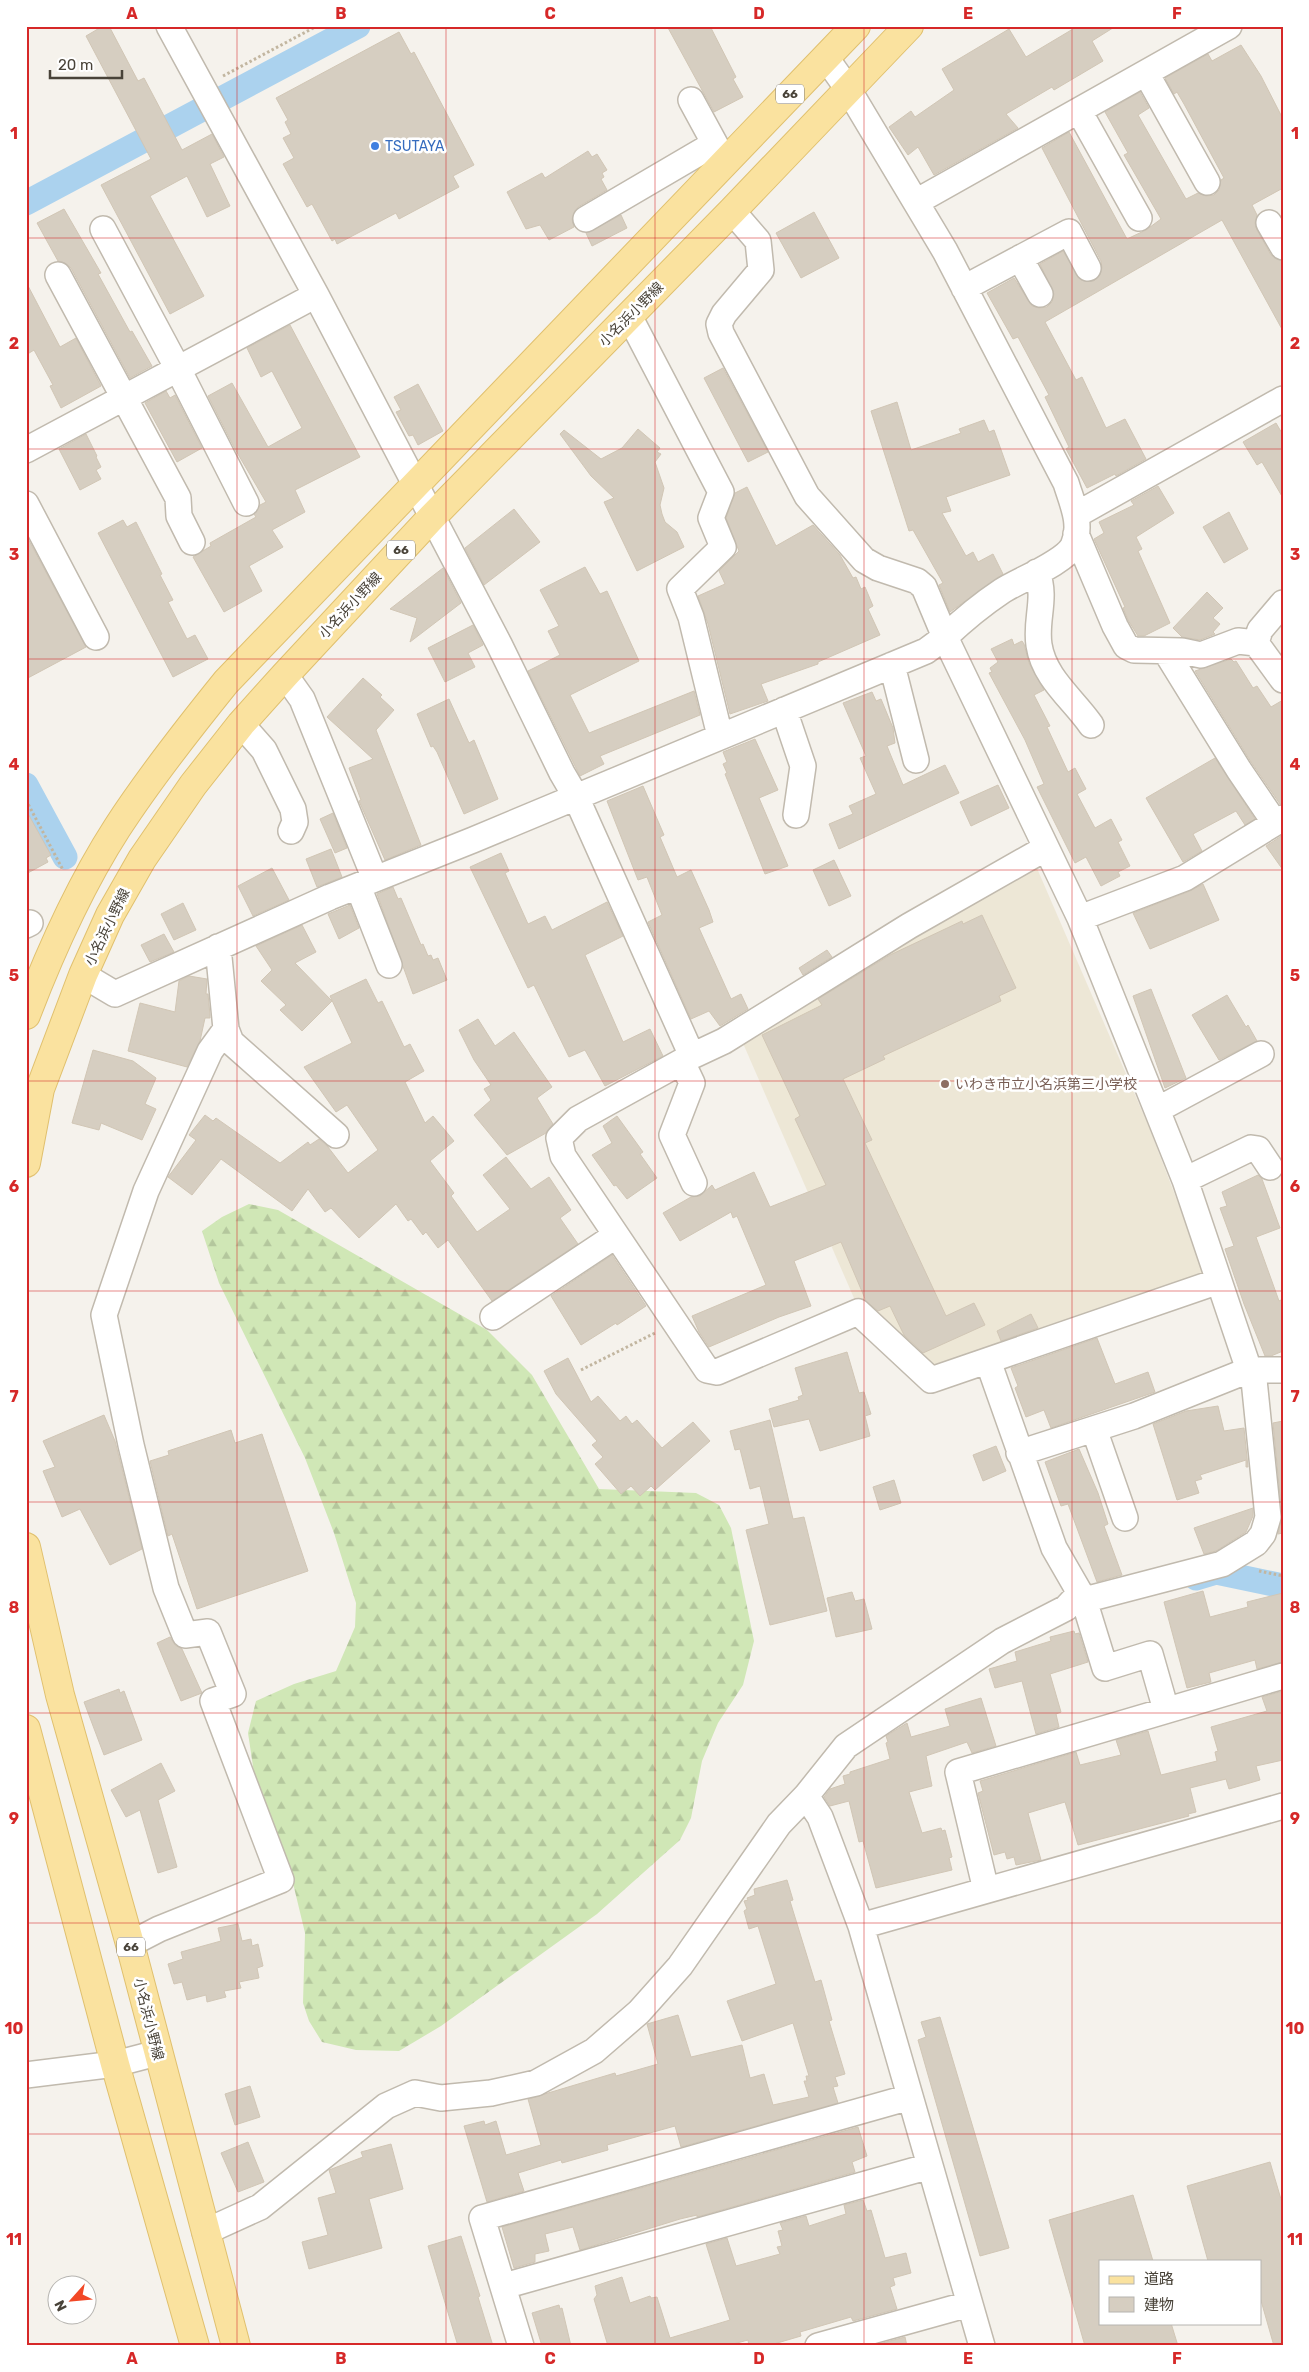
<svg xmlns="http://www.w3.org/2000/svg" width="1309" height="2372" font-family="Rubik,'Noto Sans JP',sans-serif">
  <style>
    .education { fill: #ede7d6 }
    .forest { fill: url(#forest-firs) }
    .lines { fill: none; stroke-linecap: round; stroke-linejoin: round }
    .canal { stroke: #abd2ee; stroke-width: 25 }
    .building { fill: #d6cec1; stroke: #d1c6b5 }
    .minor-casing { stroke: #c1baae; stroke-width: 28 }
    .major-casing { stroke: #e0c06e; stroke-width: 30 }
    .path { stroke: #c2b6a0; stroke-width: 3; stroke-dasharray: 2.5 2.5; stroke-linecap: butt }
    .minor { stroke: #fff; stroke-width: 25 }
    .major { stroke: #fae29f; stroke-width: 28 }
    .grid { fill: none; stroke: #d62828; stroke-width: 1; stroke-opacity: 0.55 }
    .shop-dot { fill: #3f7fe0; stroke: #fff; stroke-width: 2 }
    .education-dot { fill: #8d6e63; stroke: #fff; stroke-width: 2 }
    .labels { text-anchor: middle; stroke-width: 5; stroke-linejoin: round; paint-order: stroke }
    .shield { fill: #fff; stroke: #807b74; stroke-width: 1 }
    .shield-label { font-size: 12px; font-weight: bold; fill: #494339 }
    .shop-label { font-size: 14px; fill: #366cbe; stroke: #fff; text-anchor: start }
    .street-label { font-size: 14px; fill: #494339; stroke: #fff }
    .education-label { font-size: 14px; fill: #785e54; stroke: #fff; text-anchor: start }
    .neatline { fill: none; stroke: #d62828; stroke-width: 2 }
    .grid-label { font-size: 16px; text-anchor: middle; font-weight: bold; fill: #d62828 }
  </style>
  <defs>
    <pattern id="forest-firs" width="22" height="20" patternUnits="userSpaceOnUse" patternTransform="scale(1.25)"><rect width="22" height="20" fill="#d0e7b6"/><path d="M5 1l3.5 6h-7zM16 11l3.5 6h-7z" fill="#b4c79d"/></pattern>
  </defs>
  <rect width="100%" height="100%" fill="#f5f2ec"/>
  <path class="education" d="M1036,866L1149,1127L1206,1276L976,1357L927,1367L857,1305L742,1041L839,979Z"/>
  <path class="forest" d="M249,1204L278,1210L487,1330L532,1375L599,1489L696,1493L719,1505L731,1528L754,1641L743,1685L718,1723L702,1761L691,1818L680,1840L597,1914L441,2026L399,2051L356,2050L322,2042L309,2021L303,2003L305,1933L292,1879L254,1773L248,1733L256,1701L294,1684L336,1671L355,1627L356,1603L334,1533L305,1458L219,1283L202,1231L222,1217Z"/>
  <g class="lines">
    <path class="canal" d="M26,203L358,26
      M26,785L65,857
      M1196,1578L1216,1572L1283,1586"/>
  </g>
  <path class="building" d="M103,26H109L138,81L144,78L182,150L212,134L224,157L210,164L230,206L207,217L187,176L150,196L204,296L170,314L101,185L151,159L86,36Z
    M667,26H710L736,77L733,79L743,97L714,112Z
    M1078,26H1116L1092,41L1103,61L1054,90L1052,87L1006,114L1018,128L934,175L918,147L908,155L889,127L911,111L915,117L954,90L942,69L1009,29L1026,57Z
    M399,32L411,54L414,52L474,165L453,176L459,187L399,219L396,213L337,244L335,239L332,241L312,204L307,207L283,164L294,158L283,138L291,134L285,122L288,120L276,98Z
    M1241,45L1261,76L1283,119V188L1252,205L1257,215L1255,223L1257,230L1271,255L1283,261V331L1222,220L1045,322L1076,380L1082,377L1106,428L1125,419L1146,459L1116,476L1115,474L1087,488L1066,449L1069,447L1045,397L1049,395L1018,337L1013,339L987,293L1014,278L1032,306L1039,308L1047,307L1052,302L1054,294L1040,264L1063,251L1081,280L1094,281L1100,275L1102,268L1101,261L1042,148L1069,132L1127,239L1146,230L1161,219L1124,155L1128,153L1105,112L1140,92L1149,108L1138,115L1186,199L1198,193L1206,196L1214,195L1219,190L1221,180L1224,178L1184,104L1177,92L1174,94L1165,78L1208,54L1212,61Z
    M588,151L592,157L597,154L607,170L602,173L604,177L601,179L607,190L578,207L572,219L574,227L549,240L540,225L526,229L507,192L542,173L545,178Z
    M64,209L101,273L98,274L130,332L132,331L152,366L130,378L71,268L65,263L58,261L37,223Z
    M814,212L839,258L801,278L776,233Z
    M621,215L627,228L592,246L586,233Z
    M26,282L60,347L76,338L101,386L61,408L50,386L53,385L34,350L26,355Z
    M290,325L360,457L295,490L305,512L272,530L283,547L249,566L262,591L224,612L193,557L211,546L210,543L256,517L254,514L260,505L266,502L235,449L208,396L232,383L268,447L302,428L272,371L261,377L247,348Z
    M723,368L768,452L748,462L704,378Z
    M418,384L443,431L418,445L413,435L409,436L396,412L401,410L394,397Z
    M166,391L170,398L175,395L202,448L177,462L145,403Z
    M897,402L911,450L961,433L959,429L984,420L989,432L994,430L1010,475L946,497L951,511L942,513L966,556L973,552L978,562L993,554L1003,574L950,612L939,585L943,583L913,530L909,531L871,411Z
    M1276,423L1283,435V498L1262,462L1257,465L1243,442Z
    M638,429L660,448L657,452L661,454L655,462L664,488L660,505L662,514L665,522L677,532L684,547L637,571L604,502L614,498L591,476L560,434L564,430L601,459L622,448Z
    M86,434L97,456L96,457L101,467L96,470L101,479L80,490L59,449Z
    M1158,486L1174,513L1136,537L1142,549L1138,551L1170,623L1144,636H1138L1128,620L1123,608L1125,607L1094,539L1104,533L1099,522L1134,505L1131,501Z
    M747,487L776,546L813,525L840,555L853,578L856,577L861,589L865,587L873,606L868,609L880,635L818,662V664L761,684L768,701L730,714L708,624L698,596L725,584L719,571L739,551L726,518L735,493Z
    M514,509L540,542L484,585L465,548Z
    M1229,512L1248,549L1224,563L1203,527Z
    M123,520L127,527L136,522L162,574L160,575L173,600L168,602L187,639L195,635L208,659L173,677L98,533Z
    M26,535L86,647L26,679Z
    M585,567L600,594L607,591L639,661L570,695L589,733L694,691L700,715L600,756L604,764L580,776L528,671L560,655L548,631L559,626L540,590Z
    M443,568L461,603L410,642L417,618L390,609Z
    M1207,592L1223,608L1213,618L1220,624L1213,632L1215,634L1200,640L1182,637L1173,628Z
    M473,625L483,645L468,653L475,667L445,682L428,648Z
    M1012,639L1014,645L1022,641L1024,644L1029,663L1044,690L1034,695L1050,726L1047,727L1068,772L1075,768L1086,789L1077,794L1095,828L1111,819L1122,840L1118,842L1130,866L1118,872L1120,876L1101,886L1086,857L1075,863L1037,787L1044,784L1025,740L989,673L992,672L990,668L998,662L991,649Z
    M1231,659L1234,662L1236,661L1253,688L1257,686L1271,707L1283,700V804H1280L1251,762L1195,671Z
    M363,678L382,695L380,697L394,710L376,730L421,845L385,860L359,801L361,800L349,768L373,759L327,717Z
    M872,692L876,701L881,699L893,728L895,743L887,746L903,785L945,765L959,793L839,849L829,824L853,814L849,806L876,794L860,758L866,756L843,703Z
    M449,699L469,743L474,740L498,799L464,814L437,752L433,746L431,747L417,714Z
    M755,739L778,790L759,798L788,866L765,874L725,774L727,773L723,764L727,762L723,752Z
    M1215,758L1255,819L1245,825L1236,811L1193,834L1202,851L1183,862L1146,798Z
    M998,785L1009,808L971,826L960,802Z
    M643,786L664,835L660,837L677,877L691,870L709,910L713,922L699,928L731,999L741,994L748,1009L720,1026L709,1011L691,1019L648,922L662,915L647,877L638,880L607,801Z
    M26,810L51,855L46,858L48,862L26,874Z
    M333,813L347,848L335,853L320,819Z
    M1283,835V870L1266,846Z
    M331,849L342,877L317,887L306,859Z
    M501,853L509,871L505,873L528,924L545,916L552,930L607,902L623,936L585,955L623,1042L650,1029L663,1056L605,1086L585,1050L569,1057L534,985L528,988L470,867Z
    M834,860L851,896L829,906L813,870Z
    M272,868L289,900L253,916L238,886Z
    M1203,884L1219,920L1150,949L1133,913L1190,891Z
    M393,887L398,899L401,898L421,945L423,944L428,956L431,955L433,960L438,958L447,980L413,994L377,894Z
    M183,903L196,930L174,940L161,914Z
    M350,905L359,928L339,939L328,914Z
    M982,915L1016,988L999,996L1001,1001L883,1056L885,1059L843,1079L872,1140L865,1143L946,1316L974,1303L985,1325L923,1353L904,1335L890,1306L878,1311L866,1301L841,1242L794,1261L811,1306L779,1317L709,1347L699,1332L692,1316L766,1285L737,1216L733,1218L731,1212L680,1241L663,1213L691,1197L700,1196L712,1185L715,1190L754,1172L770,1207L826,1185L795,1119L800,1116L762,1035L822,1005L818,999L890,955L962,921L963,924Z
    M302,925L316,952L295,963L332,1001L302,1031L280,1010L286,1005L261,981L272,970L256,946Z
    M164,934L174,952L150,962L141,945Z
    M827,950L832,957L803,975L799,968Z
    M189,976L207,979L206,994H208L210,1015V1018H205L200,1041L187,1067L128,1051L140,1003L175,1012L179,981Z
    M366,979L378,1003L382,1001L404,1047L410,1044L424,1071L405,1082L425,1123L433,1116L454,1141L430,1161L454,1193L451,1196L477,1232L510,1209L483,1175L506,1157L531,1189L549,1177L571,1210L560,1218L578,1244L492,1301L448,1240L438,1248L426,1232L423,1235L411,1219L408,1221L396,1204L359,1238L331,1208L325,1212L308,1189L292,1211L221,1159L192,1195L168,1177L196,1140L189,1135L205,1115L213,1121L216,1118L280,1163L308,1142L310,1145L319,1139L328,1147L348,1173L378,1150L347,1105L336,1112L304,1067L352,1043L330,996Z
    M1151,989L1186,1078L1165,1088L1133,996Z
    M1227,995L1246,1027L1248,1025L1257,1041L1219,1060L1192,1015Z
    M478,1019L495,1046L514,1032L552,1087L537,1098L553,1124L546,1133L507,1155L474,1115L491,1100L484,1089L491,1085L474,1060L459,1030Z
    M93,1050L133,1061L156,1078L145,1104L156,1109L142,1140L101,1123L99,1130L72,1123Z
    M617,1116L643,1152L640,1154L657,1178L627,1199L616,1185L614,1186L592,1155L612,1143L603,1126Z
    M1258,1175L1262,1179L1280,1228L1256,1237L1279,1301L1283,1299V1351L1271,1356H1265L1244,1304L1225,1249L1234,1246L1220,1208L1227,1206L1222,1192Z
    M612,1255L646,1306L617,1325L616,1323L581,1345L551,1296Z
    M1031,1314L1038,1328L1001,1341L997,1331Z
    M1097,1338L1115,1384L1148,1372L1155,1392L1051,1428L1044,1410L1026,1417L1015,1388L1018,1386L1011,1368Z
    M847,1352L859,1393L864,1392L871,1414L865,1416L870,1436L820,1451L809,1419L774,1427L769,1409L799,1400L798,1397L803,1395L795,1368Z
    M568,1358L591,1402L598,1396L620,1421L626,1416L632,1424L637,1420L662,1448L693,1422L710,1441L655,1490L651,1486L640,1496L631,1486L621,1494L595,1464L603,1457L592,1445L597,1441L556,1394L544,1371Z
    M1218,1406L1224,1431L1244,1428L1248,1467H1246V1460L1200,1475L1202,1479L1195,1481L1199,1493L1177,1500L1153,1424L1186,1411Z
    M104,1415L115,1441L142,1549L110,1565L80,1509L62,1517L43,1471L55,1467L43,1441Z
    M770,1420L793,1519L804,1517L827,1611L770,1625L746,1530L769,1524L760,1486L750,1489L740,1449L735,1450L730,1431Z
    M1283,1421V1533L1278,1534L1282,1516L1273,1423Z
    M231,1430L235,1443L262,1434L308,1571L197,1609L172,1534L168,1536L150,1461L169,1455L168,1451Z
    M996,1446L1006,1471L983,1481L973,1455Z
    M1079,1449L1098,1493L1108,1524L1104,1526L1122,1575L1097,1582L1068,1504L1061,1506L1045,1462Z
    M894,1480L901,1503L880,1510L873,1487Z
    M1253,1508V1516L1246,1532L1216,1551L1204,1554L1194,1528Z
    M1203,1591L1210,1617L1248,1607L1247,1602L1283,1593V1662L1257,1669L1255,1660L1209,1673L1211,1682L1187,1688L1164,1602Z
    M852,1592L855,1601L864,1599L872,1629L836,1637L827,1598Z
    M1074,1631L1075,1634L1079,1633L1088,1662L1050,1674L1061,1712L1056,1714L1059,1727L1036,1734L1022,1681L995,1688L989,1669L1017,1661L1015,1652L1051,1641L1050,1637Z
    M170,1637L175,1645L182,1649L202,1693L181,1701L157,1643Z
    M119,1689L120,1693L124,1691L142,1740L104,1755L84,1702Z
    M1283,1691V1760L1256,1766L1260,1780L1229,1789L1226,1779L1190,1788L1196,1812L1188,1814L1189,1816L1078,1845L1065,1802L1028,1813L1041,1860L1016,1865L1014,1857L1007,1859L1005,1852L994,1855L978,1793L983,1791L980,1781L1076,1752L1080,1765L1121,1755L1116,1740L1148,1731L1161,1775L1217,1761L1215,1752L1218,1751L1211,1727L1267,1711L1262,1697Z
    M981,1698L996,1746L972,1753L967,1742L926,1756L932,1786L909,1792L922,1833L941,1828L942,1831L945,1830L952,1857L949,1858L952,1870L876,1888L863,1841L859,1842L849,1801L830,1806L824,1797L830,1789L845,1784L843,1776L850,1774V1772L890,1759L886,1743L888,1742L886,1736L894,1731L907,1723L911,1737L950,1726L945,1709Z
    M161,1763L175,1791L158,1800L177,1867L158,1873L140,1810L126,1817L111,1790Z
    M787,1880L793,1900L790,1901L815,1982L821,1980L832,2020L829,2021L845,2074L835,2077L838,2086L833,2087L838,2103L681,2147L675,2126L607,2145L608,2150L562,2163L561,2160L518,2173L524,2191L487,2202L464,2126L484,2121L485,2125L496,2121L506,2155L541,2145L528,2099L615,2073L616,2076L658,2064L647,2024L678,2015L691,2057L742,2045L750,2078L764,2074L773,2105L809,2097L804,2081H807L806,2076H809L793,2023L742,2041L727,2001L776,1984L758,1926L749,1929L744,1911L747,1909L744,1901L748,1900L747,1898L755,1895L754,1889Z
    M238,1924L242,1941L251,1939L252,1946L258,1944L263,1966L257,1968L259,1978L239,1982L241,1988L224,1991L226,1997L207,2002L206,1995L187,2000L182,1982L174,1984L168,1964L183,1959L181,1952L221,1941L218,1928Z
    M940,2017L1009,2248L980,2256L918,2040L926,2037L921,2022Z
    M250,2086L260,2117L235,2125L225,2094Z
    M858,2127L867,2156L852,2162L855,2172L697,2217V2215L680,2219L580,2250L573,2227L545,2234L549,2251L535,2254V2262L514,2268L502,2227Z
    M248,2142L264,2182L238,2192L221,2153Z
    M391,2144L403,2189L369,2199L382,2248L309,2269L302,2242L328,2235L318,2198L336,2193L329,2170L363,2157L361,2152Z
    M1270,2162L1283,2206V2346H1274L1260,2297V2261H1208L1187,2186Z
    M1133,2195L1153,2261H1100V2323H1171L1178,2346H1085L1049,2220Z
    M863,2200L867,2211L871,2210L885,2258L906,2253L911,2273L893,2278L895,2285L890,2287L897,2309L853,2321L851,2317L800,2332L801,2336L767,2346H749L748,2340L726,2346H608L594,2299L597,2295L595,2286L622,2277L630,2303L650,2296L651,2298L657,2297L670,2338L730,2320L706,2244L727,2238L736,2266L780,2254L777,2247L782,2246L778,2231L783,2230L780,2223L806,2216L809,2226L846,2214L844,2205Z
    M461,2236L480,2296L478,2297L493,2346H458L428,2246Z
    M559,2305L560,2309L562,2308L571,2346H542L532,2313Z
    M905,2337L907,2346H876L875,2345Z"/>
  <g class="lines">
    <defs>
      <path id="minor" d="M169,26L316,295L499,644L562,773L576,797L692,1056
        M826,58L848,89L945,251L1066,483C1072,503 1083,525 1073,546C1064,563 1019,580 1002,591C981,605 963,620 945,637L1080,918L1185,1180L1249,1370
        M1146,73L1207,182
        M691,100L722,157
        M1079,111L1139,218
        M916,202L1229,26
        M586,219L714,144
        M1269,223L1283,247
        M103,229L178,369L246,503
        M1020,258L1040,294
        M58,275L178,498L179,516L192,542
        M964,288L1069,232L1088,268
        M629,316L721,492L711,518L723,547L680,589L691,617L720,736
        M26,450L316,295
        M26,504L96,637
        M1076,515L1283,399
        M1076,534L1115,626L1126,646L1134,650L1182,651L1201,655L1238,641L1256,643
        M1037,572C1047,599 1035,619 1039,645C1044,678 1073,699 1091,725
        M1283,603L1260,630L1256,643L1283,680
        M1166,652L1239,770L1275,823
        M892,665L916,760
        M285,675L302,699L375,879
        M784,710L803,766L796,815
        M241,724L264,750L293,809L295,822L291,831
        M1046,848L909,926L724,1041L692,1056L578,1119L559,1138L563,1156L707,1370L717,1372L858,1312L931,1380L1219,1281
        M358,886L389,965
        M1080,918L1185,878L1283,818
        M26,925L30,923
        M218,947L226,1029L231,1042L336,1135
        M83,975L115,994L330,897L473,840L926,651L945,637L924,587L917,581L878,568L864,560L807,496L721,333L719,324L724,314L761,270L758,241L732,211
        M682,1062L692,1083L672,1135L694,1183
        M1157,1110L1261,1054
        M1185,1180L1251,1148L1258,1149L1270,1167
        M493,1317L615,1236
        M988,1361L1054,1548L1084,1600L1105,1668L1150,1654L1166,1710
        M1094,1429L1125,1518
        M1019,1453L1134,1416L1249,1370H1283
        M1084,1600L1222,1564L1256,1543L1263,1534L1268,1517L1253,1370
        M806,1796L820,1817L861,1926L982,2346
        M986,1890L958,1772L1283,1676
        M861,1926L1283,1806
        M130,1944L159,1929L281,1880L213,1701L233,1694L208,1632L185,1635L166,1588L131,1445L104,1315L146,1191L210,1051L226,1029
        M26,2075L115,2064L157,2053
        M205,2232L260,2207L386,2106L415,2093L441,2098L491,2093L536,2083L594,2051L639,2012L680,1966L779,1824L806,1796L846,1746L1002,1641L1066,1608L1080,1593
        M504,2286L930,2166
        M521,2346L482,2218L910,2097
        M818,2346L969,2304"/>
      <path id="major" d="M26,1015C51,950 79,887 117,828C150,777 188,729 226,682L856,26
        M26,1163L40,1089L83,975L110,915L142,859L193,785L241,724L285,675L432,517L732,211L909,26
        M26,1547L60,1695L130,1944L236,2346
        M26,1729L115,2064L195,2346"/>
    </defs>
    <use href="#minor" class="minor-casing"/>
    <use href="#major" class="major-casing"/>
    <path class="path" d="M223,76L317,26
      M26,800L63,870
      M581,1370L655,1333
      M1259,1571L1283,1576"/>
    <use href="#minor" class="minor"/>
    <use href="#major" class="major"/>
  </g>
  <path class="grid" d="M237,26V2346M446,26V2346M655,26V2346M864,26V2346M1072,26V2346M26,238H1283M26,449H1283M26,659H1283M26,870H1283M26,1081H1283M26,1291H1283M26,1502H1283M26,1713H1283M26,1923H1283M26,2134H1283"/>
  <circle class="shop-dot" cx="375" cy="146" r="5"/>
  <circle class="education-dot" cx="945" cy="1084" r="5"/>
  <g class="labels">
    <g class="shield">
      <rect x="776" y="84.5" width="28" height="19" rx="4"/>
      <rect x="387" y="540.5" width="28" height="19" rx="4"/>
      <rect x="117" y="1937.5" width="28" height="19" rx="4"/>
    </g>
    <g class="shield-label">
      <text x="790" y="98">66</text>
      <text x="401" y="554">66</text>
      <text x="131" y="1951">66</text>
    </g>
    <g class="shop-label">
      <text x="385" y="151">TSUTAYA</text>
    </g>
    <g class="street-label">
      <text transform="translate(631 314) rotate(-45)" y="5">小名浜小野線</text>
      <text transform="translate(350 605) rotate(-47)" y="5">小名浜小野線</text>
      <text transform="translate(107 927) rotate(-64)" y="5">小名浜小野線</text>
      <text transform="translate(149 2019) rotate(76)" y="5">小名浜小野線</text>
    </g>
    <g class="education-label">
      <text x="955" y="1089">いわき市立小名浜第三小学校</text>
    </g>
  </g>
  <rect width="1309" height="2372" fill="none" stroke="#ffffff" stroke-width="55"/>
  <rect x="1099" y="2260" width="162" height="65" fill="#ffffff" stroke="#b6b4b0"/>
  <rect x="1109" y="2276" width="25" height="8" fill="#fae29f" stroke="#b6b4b0"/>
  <text x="1144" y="2284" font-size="15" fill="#494339">道路</text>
  <rect x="1109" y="2297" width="25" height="15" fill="#d6cec1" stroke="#b6b4b0"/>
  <text x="1144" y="2310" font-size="15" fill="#494339">建物</text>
  <g transform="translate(72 2300) rotate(243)"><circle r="24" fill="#ffffff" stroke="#b6b4b0"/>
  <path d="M0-4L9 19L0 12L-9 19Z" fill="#f24826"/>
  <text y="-8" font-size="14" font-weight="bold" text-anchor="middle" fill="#494339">N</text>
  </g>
  <path d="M50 70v8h72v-8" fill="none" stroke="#494339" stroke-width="2.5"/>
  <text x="58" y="70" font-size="15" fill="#494339" stroke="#ffffff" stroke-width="4" paint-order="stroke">20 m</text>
  <rect x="28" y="28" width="1254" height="2316" class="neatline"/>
  <g class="grid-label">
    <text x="132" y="19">A</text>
    <text x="341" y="19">B</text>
    <text x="550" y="19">C</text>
    <text x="759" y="19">D</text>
    <text x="968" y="19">E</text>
    <text x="1177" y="19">F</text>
    <text x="14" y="139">1</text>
    <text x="1295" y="139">1</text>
    <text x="14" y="349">2</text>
    <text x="1295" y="349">2</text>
    <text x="14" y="560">3</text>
    <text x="1295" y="560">3</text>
    <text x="14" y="770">4</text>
    <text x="1295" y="770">4</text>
    <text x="14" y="981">5</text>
    <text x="1295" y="981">5</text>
    <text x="14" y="1192">6</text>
    <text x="1295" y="1192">6</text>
    <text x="14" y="1402">7</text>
    <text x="1295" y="1402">7</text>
    <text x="14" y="1613">8</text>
    <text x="1295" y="1613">8</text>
    <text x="14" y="1824">9</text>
    <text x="1295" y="1824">9</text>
    <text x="14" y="2034">10</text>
    <text x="1295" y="2034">10</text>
    <text x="14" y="2245">11</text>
    <text x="1295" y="2245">11</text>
    <text x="132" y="2364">A</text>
    <text x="341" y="2364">B</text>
    <text x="550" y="2364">C</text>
    <text x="759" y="2364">D</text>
    <text x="968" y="2364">E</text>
    <text x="1177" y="2364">F</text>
  </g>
</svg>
